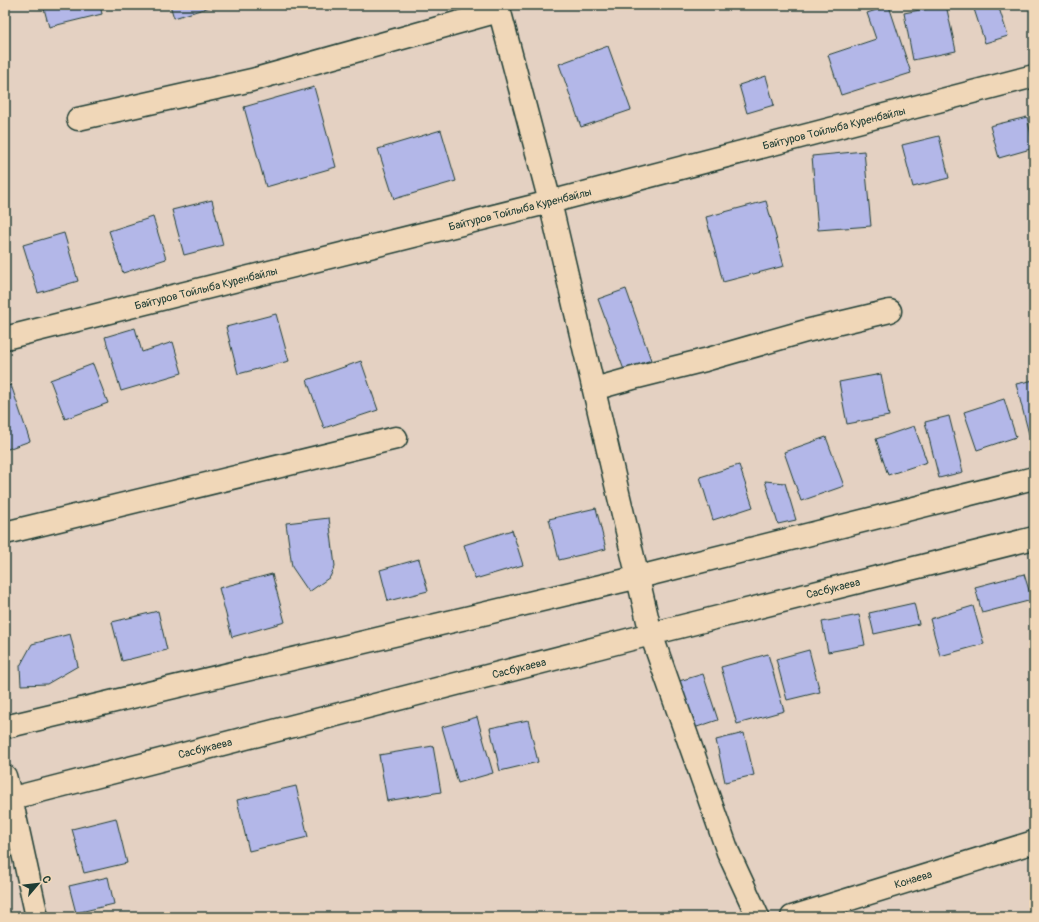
<svg xmlns="http://www.w3.org/2000/svg" width="1039" height="922" font-family="Pangolin,sans-serif">
  <style>
    .building { fill: #b3b7e8; stroke: #1f3d34 }
    .lines { fill: none; stroke-linecap: round; stroke-linejoin: round }
    .street-casing { stroke: #1f3d34; stroke-width: 25 }
    .secondary-casing { stroke: #1f3d34; stroke-width: 25 }
    .street { stroke: #f0d7b8; stroke-width: 22 }
    .secondary { stroke: #f0d7b8; stroke-width: 22 }
    .labels { text-anchor: middle; stroke-width: 3; stroke-linejoin: round; paint-order: stroke }
    .street-label { font-size: 11px; fill: #1f3d34; stroke: #f0d7b8 }
  </style>
  <rect width="100%" height="100%" fill="#e4d1c2"/>
  <filter id="ink" filterUnits="userSpaceOnUse"><feTurbulence type="fractalNoise" baseFrequency=".025" numOctaves="2"/><feDisplacementMap in="SourceGraphic" scale="8" xChannelSelector="R" yChannelSelector="G"/><feConvolveMatrix kernelMatrix="1 2 1 2 8 2 1 2 1" color-interpolation-filters="sRGB"/></filter>
  <g filter="url(#ink)">
    <path class="building" d="M43,5H100L102,14L49,27Z
      M170,5H217L174,18Z
      M946,5L956,51L913,60L904,13Z
      M987,5H998L1008,36L985,43L974,9Z
      M889,6L911,73L841,95L828,55L876,39L867,13Z
      M608,46L631,110L581,127L559,64Z
      M766,76L774,105L747,113L739,85Z
      M314,87L336,167L266,187L244,107Z
      M1027,117L1034,148L999,158L990,126Z
      M441,130L456,181L394,199L378,149Z
      M939,136L949,178L913,187L902,145Z
      M864,151L871,226L818,230L812,156Z
      M212,200L223,245L184,255L172,210Z
      M766,201L784,266L723,282L706,217Z
      M153,217L166,259L123,273L109,231Z
      M64,233L78,281L38,293L23,245Z
      M626,289L651,360L624,370L598,299Z
      M276,314L289,361L238,374L226,327Z
      M135,328L142,352L173,342L182,373L121,391L105,337Z
      M361,361L378,410L324,428L307,380Z
      M93,364L108,403L65,419L50,380Z
      M881,374L889,416L847,424L839,382Z
      M1034,380V438H1030L1016,384Z
      M11,385L30,441L5,450V387Z
      M1004,399L1016,437L977,450L964,412Z
      M949,416L963,472L939,478L925,422Z
      M914,426L927,462L888,475L876,439Z
      M826,437L844,486L801,501L784,452Z
      M739,465L753,507L713,520L700,477Z
      M765,481L785,483L796,520L778,524Z
      M596,508L606,549L559,560L549,519Z
      M329,518L335,566L330,577L309,592L292,567L286,523Z
      M512,530L523,565L475,579L464,545Z
      M419,559L428,591L388,601L380,570Z
      M272,574L285,622L232,637L219,588Z
      M1024,574L1032,600L982,613L975,587Z
      M914,603L919,624L874,634L869,613Z
      M973,606L984,644L940,656L930,619Z
      M158,611L167,650L122,661L112,622Z
      M859,615L865,645L828,652L822,622Z
      M70,634L78,666L47,684L21,685L20,666L32,644Z
      M809,650L820,692L787,700L776,659Z
      M768,654L784,711L737,724L721,667Z
      M703,674L718,720L694,728L679,681Z
      M477,717L493,773L458,783L442,727Z
      M528,720L538,762L500,771L490,728Z
      M744,733L754,775L725,782L716,740Z
      M433,746L441,792L387,801L379,755Z
      M296,786L308,837L249,851L237,800Z
      M116,818L127,863L84,873L72,829Z
      M108,877L114,904L76,913L69,886Z"/>
    <g class="lines">
      <defs>
        <path id="street" d="M498,5L550,202L651,634L728,852L758,917
          M78,119L252,80L499,11
          M5,338L550,202L1034,76
          M594,389L637,377L705,360L806,331L890,311
          M5,533L396,438
          M5,727L639,577L1034,478
          M5,776L11,798L37,917
          M5,800L651,634L1034,538"/>
        <path id="secondary" d="M792,917L1034,842"/>
      </defs>
      <use href="#street" class="street-casing"/>
      <use href="#secondary" class="secondary-casing"/>
      <use href="#street" class="street"/>
      <use href="#secondary" class="secondary"/>
    </g>
  </g>
  <g class="labels">
    <g class="street-label">
      <text transform="translate(834 128) rotate(-14)" y="4">Байтуров Тойлыба Куренбайлы</text>
      <text transform="translate(520 209) rotate(-14)" y="4">Байтуров Тойлыба Куренбайлы</text>
      <text transform="translate(206 288) rotate(-14)" y="4">Байтуров Тойлыба Куренбайлы</text>
      <text transform="translate(833 588) rotate(-14)" y="4">Сасбукаева</text>
      <text transform="translate(519 668) rotate(-14)" y="4">Сасбукаева</text>
      <text transform="translate(205 748) rotate(-14)" y="4">Сасбукаева</text>
      <text transform="translate(913 879) rotate(-17)" y="4">Конаева</text>
    </g>
  </g>
  <rect width="1039" height="922" fill="none" stroke="#f0d7b8" stroke-width="20"/>
  <rect x="10" y="10" width="1019" height="902" fill="none" stroke="#1f3d34" stroke-width="1.5" filter="url(#ink)"/>
  <g transform="translate(38 884) rotate(62)" stroke="#f0d7b8" stroke-width="3" paint-order="stroke">
  <path d="M0-3L7 15L0 10L-7 15Z" fill="#1f3d34"/>
  <text y="-6" font-size="11" font-weight="bold" text-anchor="middle" fill="#1f3d34">С</text>
  </g>
</svg>
